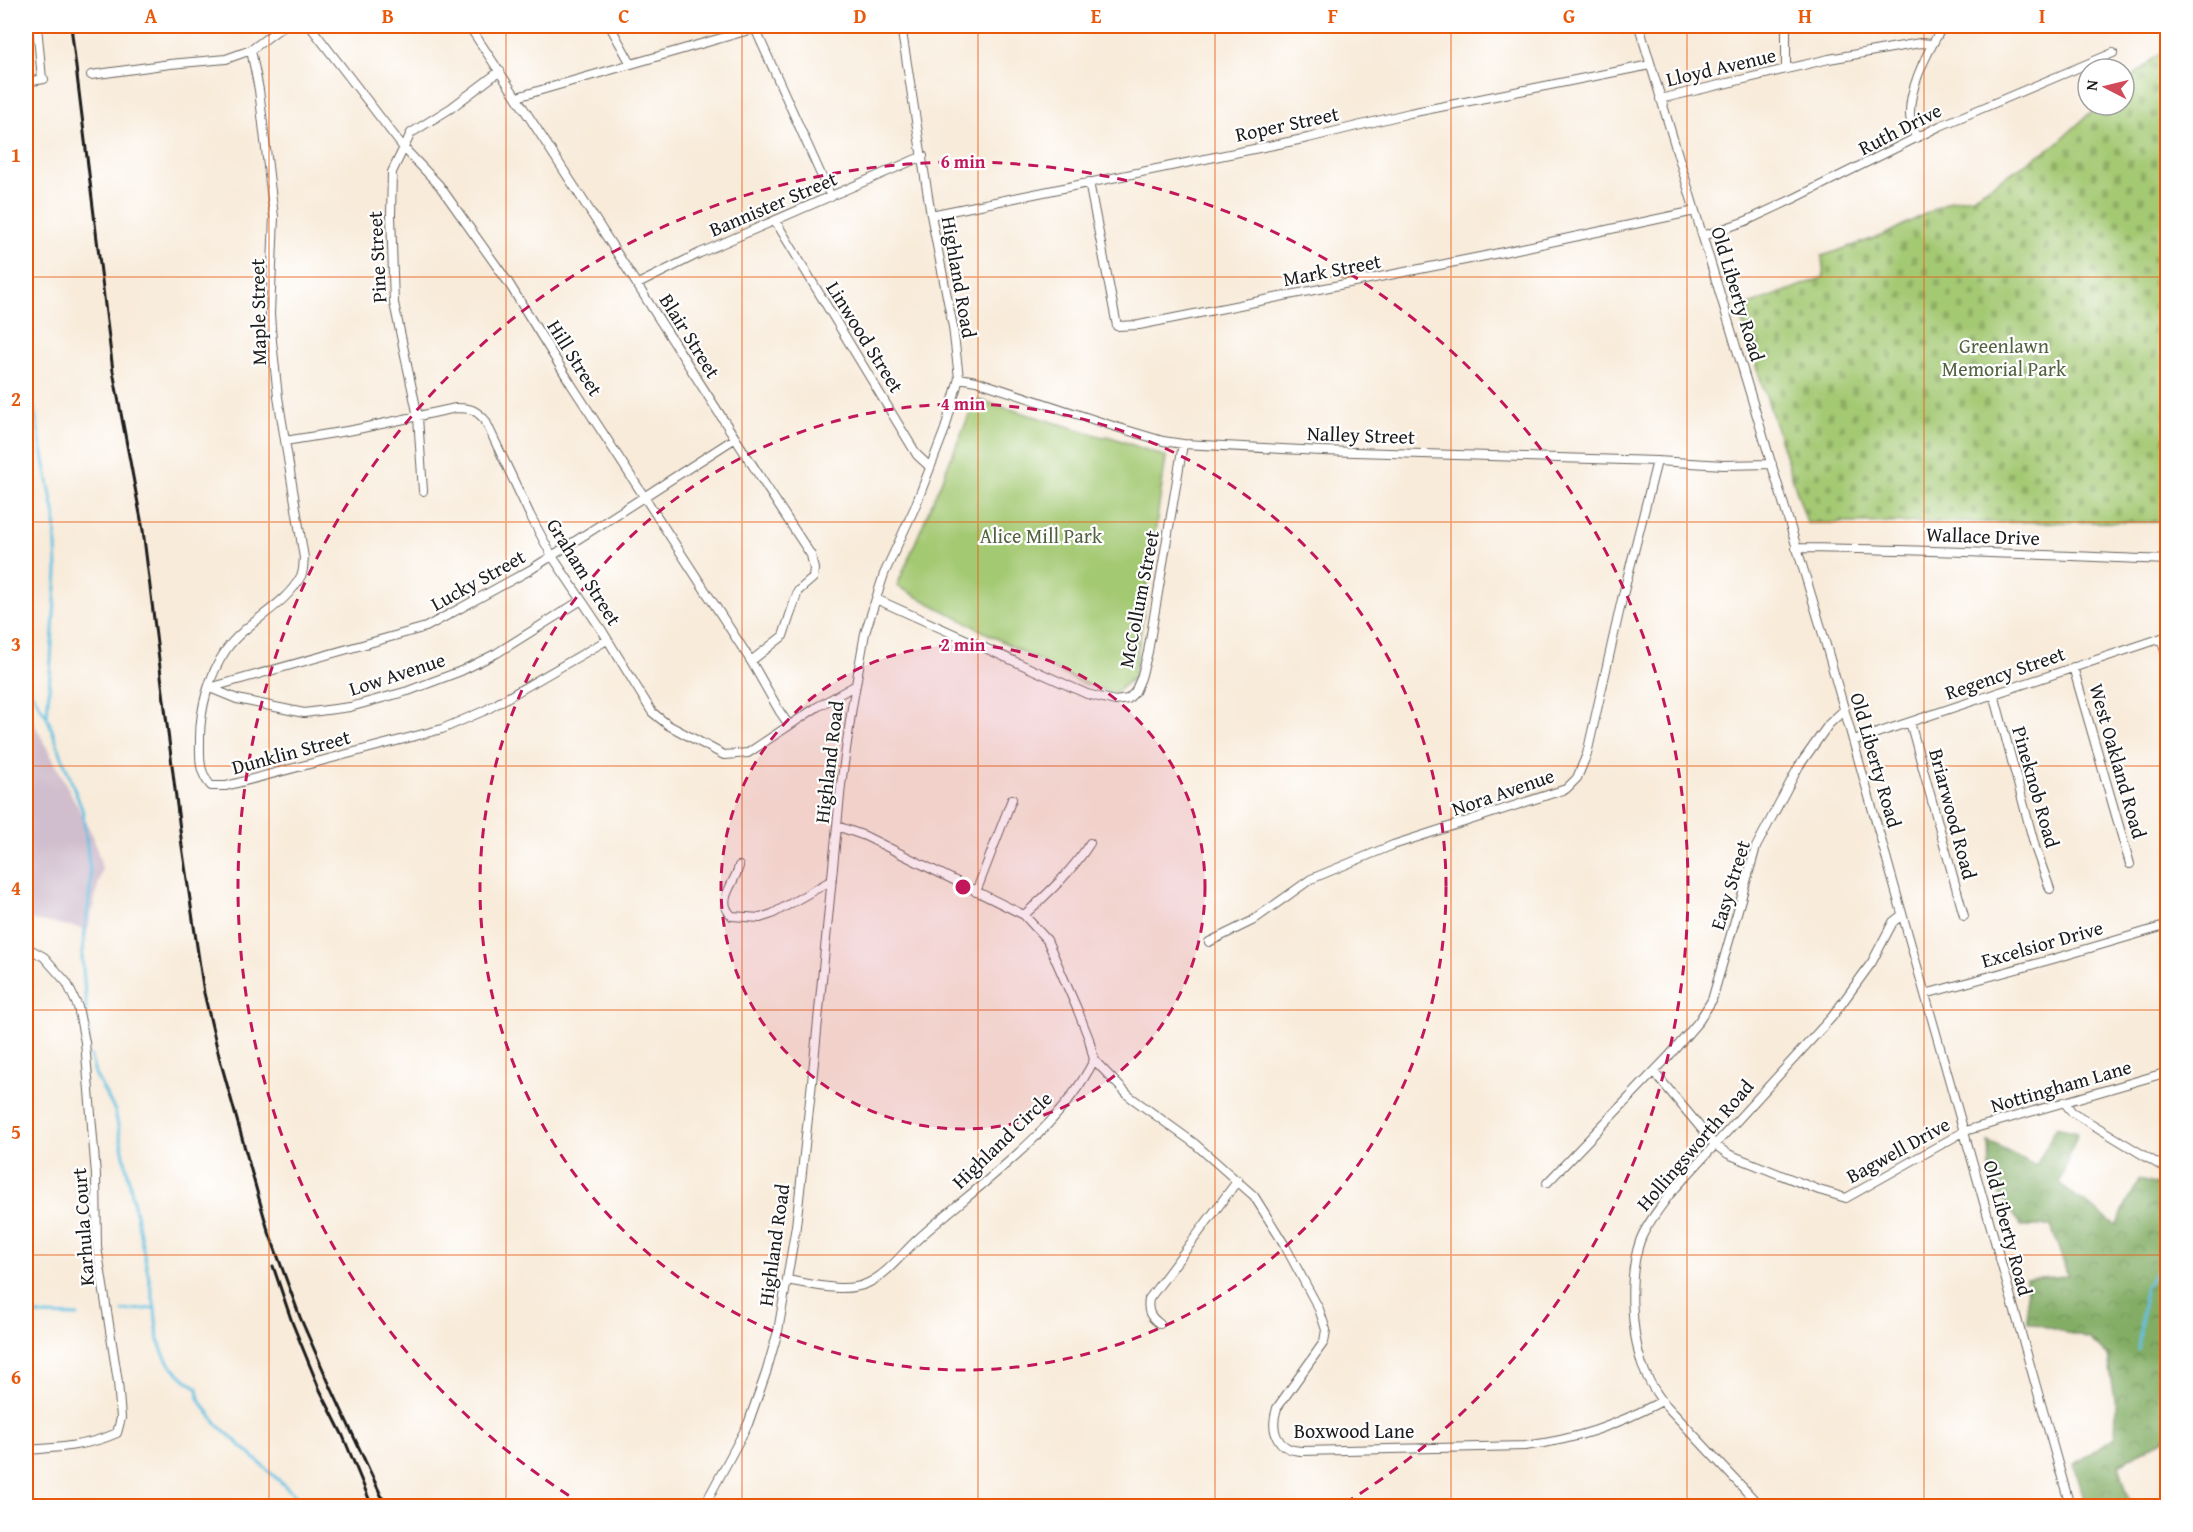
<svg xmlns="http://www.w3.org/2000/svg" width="2193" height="1532" font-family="'Gentium Book Plus',serif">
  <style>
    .industrial { fill: #d0bdcd }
    .forest { fill: url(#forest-crowns); stroke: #506440; stroke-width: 1.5 }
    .cemetery { fill: url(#cemetery-stones); stroke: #607248; stroke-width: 1.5 }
    .park { fill: #a4c973; stroke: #607248; stroke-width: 1.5 }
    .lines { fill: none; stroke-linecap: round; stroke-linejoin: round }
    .stream { stroke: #64c1e2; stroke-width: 3 }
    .street-casing { stroke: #69645e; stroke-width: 10 }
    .street { stroke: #fff; stroke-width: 8 }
    .rail { stroke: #1c1c1c; stroke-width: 3 }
    .grid { fill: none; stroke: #e8590c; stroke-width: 1.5; stroke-opacity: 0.55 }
    .ring { fill: none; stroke: #c2185b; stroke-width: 3; stroke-dasharray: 10 8 }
    .labels { text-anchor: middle; stroke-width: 4.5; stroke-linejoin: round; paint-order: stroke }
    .street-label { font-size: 20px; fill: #1c1c1c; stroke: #fff }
    .park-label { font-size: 20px; fill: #52613f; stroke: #fff }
    .centre { fill: #c2185b; stroke: #fff; stroke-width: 3 }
    .ring-label { font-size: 18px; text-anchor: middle; font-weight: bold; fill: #c2185b; stroke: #fff; stroke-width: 4.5; stroke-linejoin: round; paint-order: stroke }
    .neatline { fill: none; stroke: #e8590c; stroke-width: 2 }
    .grid-label { font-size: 20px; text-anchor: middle; font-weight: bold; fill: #e8590c }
  </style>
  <defs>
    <pattern id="forest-crowns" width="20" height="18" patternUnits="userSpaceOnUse" patternTransform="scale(1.5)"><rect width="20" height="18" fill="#83ad65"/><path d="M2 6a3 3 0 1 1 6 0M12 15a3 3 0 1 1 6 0" fill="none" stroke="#6a8c52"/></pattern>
    <pattern id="cemetery-stones" width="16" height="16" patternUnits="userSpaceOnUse" patternTransform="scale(1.5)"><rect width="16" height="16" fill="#a4c973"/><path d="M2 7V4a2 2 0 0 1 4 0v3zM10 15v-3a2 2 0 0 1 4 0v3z" fill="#8dac63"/></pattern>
  </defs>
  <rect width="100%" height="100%" fill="#fff"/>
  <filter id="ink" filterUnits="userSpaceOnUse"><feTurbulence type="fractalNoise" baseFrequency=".0167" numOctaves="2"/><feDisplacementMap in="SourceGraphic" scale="12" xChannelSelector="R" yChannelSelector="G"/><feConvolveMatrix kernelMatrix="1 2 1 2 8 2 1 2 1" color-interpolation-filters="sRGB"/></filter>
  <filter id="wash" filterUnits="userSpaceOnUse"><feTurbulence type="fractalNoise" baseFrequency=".008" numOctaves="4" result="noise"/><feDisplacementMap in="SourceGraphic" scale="24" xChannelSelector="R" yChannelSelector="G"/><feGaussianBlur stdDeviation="1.35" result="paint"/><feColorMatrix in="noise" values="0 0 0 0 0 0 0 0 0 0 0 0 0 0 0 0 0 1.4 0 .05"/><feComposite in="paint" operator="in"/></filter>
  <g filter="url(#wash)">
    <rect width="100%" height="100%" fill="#f8ebda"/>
    <path class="industrial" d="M26,684L33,721L93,836L102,868L88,929L26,919Z"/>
    <path class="forest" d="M2056,1127L2078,1132L2059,1184L2116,1225L2139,1180L2167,1187V1437L2119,1464L2129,1500L2118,1506H2086L2074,1464L2115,1437L2116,1406L2108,1356L2090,1339L2028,1322L2026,1279L2068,1276L2051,1226H2021L1990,1181L1989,1142L2036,1166Z"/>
    <path class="cemetery" d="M2167,44L2168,507L2166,522L1807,523L1738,309L1824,277L1822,256L1884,235L1952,200L1973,197L2055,145L2099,105H2124V84L2164,50Z"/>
    <path class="park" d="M976,399L1103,437L1108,436L1166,457L1134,677L1114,694L1079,682L897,586Z"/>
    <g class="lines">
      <path class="stream" d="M26,368L55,516L57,572L47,717
        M26,683L47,717L83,812L91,881L82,957L89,1042
        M90,1055L96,1076L115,1111L155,1308C158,1350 162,1365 198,1388L199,1399L217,1424L307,1506
        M123,1311L155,1308
        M26,1312L40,1315L78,1316
        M2138,1350L2145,1289L2155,1272L2168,1257"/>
    </g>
  </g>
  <g filter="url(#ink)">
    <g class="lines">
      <defs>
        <path id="street" d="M37,26L42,79
          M310,26L403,147L439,185L508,282L571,384L751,661L780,712L789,725
          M469,26C586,200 695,379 811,555L814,569L813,578L798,591L783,636L751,661
          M610,26L631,64
          M754,26L831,197
          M1639,26L1822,631L2070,1506
          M1786,26V68
          M251,50L259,90L274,217L270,314L272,341L278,397L304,558C303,563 304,571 301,576C284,608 246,621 226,650C209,675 200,709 200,738C200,758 198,771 211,786H226L442,729L486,710L607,640
          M91,75L170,64L226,59L251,50L283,26
          M26,82L44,79
          M517,97L763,26
          M1660,99L1829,59L1920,43L1932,44
          M1916,138C1914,131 1910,122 1910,115C1909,87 1929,49 1943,26
          M1089,182L1117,326L1139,325L1485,256L1695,211
          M931,215L1308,138L1410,113L1650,65
          M776,222L917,455L930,467
          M1703,236L1746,221L1795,198L1940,126L2113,53
          M638,284L700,253L923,156
          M959,378L976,381L1116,427L1163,441L1183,444L1321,451L1657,461L1724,465L1772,464
          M285,441L353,430L456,408C470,408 475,409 485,420L530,515L552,556L603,632L652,712L668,725L724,755L748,753L817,707L856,685
          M423,491L418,417L394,303L391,215L392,172L411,133L451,108L500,71
          M1796,548C1920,549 2044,555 2168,560
          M876,599L1087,694L1115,701L1128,699L1135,692L1141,678L1148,652L1183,444
          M2161,638L2168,661
          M2073,667L2130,864
          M209,688L426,627L530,570L734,439
          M210,688L237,699L304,713L350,707L408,691L461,671L497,653L580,601
          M1994,694L2035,847L2050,889
          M1910,722L1964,916
          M1853,741L2168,636
          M739,866C735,884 715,900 732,916L760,918L772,914L832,880
          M976,892L1012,799
          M1024,915C1049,893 1072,871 1090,843
          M1209,942L1252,921L1311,879L1393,845L1566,789L1577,778L1587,754L1622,599L1657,461
          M26,947L44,957L67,983L78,1007L85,1042L96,1175L97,1247L118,1382L121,1418L117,1433C88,1446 57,1448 26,1450
          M1925,994L2053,959L2168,925
          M1094,1060L1129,1096L1194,1143L1254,1196L1284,1244L1319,1309L1326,1330L1324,1342L1277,1408C1270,1429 1276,1450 1301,1451L1525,1446C1578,1439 1615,1426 1662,1401
          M1654,1072L1715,1145L1728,1154L1819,1190L1846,1198L1965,1131L2168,1072
          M2064,1102L2072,1112L2168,1170
          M1547,1183L1669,1056L1699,1021L1712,1000L1756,847L1799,766L1829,724L1844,710
          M787,1280C811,1284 845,1294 868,1283C889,1273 902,1253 919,1238C977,1186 1059,1131 1094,1060L1089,1039L1078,1011L1047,940L1024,915L865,836L837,826
          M1160,1324C1150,1317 1147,1311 1149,1299L1238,1180
          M704,1506L748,1424L766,1373L778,1331L785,1291L796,1226L812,1082L841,785L852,707L865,633L884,574L915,507L945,429L959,378L953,327L931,215L901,26
          M1760,1506L1662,1401C1654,1390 1647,1378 1642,1365C1631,1331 1628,1275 1640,1241C1646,1224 1659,1210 1669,1195L1832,1017L1872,962L1893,922L1902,915"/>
      </defs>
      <use href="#street" class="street-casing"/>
      <use href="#street" class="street"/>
      <path class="rail" d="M71,26L113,371L143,530L182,846L204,993L219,1056L267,1227L300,1317L328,1381L386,1506
        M273,1266L292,1322L319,1388L343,1436L372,1506"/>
    </g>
  </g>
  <path class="grid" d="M269,26V1506M506,26V1506M742,26V1506M978,26V1506M1215,26V1506M1451,26V1506M1687,26V1506M1924,26V1506M26,277H2168M26,522H2168M26,766H2168M26,1010H2168M26,1255H2168"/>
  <circle cx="963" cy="887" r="242" fill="#c2185b" fill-opacity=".12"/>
  <g class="ring">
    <circle cx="963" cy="887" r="242"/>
    <circle cx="963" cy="887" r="483"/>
    <path d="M584 1505A725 725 0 1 1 1342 1505"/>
  </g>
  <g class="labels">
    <g class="street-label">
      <text transform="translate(1721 67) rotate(-13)" y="7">Lloyd Avenue</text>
      <text transform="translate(1287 124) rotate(-12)" y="7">Roper Street</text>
      <text transform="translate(1900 129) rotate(-27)" y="7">Ruth Drive</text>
      <text transform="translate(773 204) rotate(-23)" y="7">Bannister Street</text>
      <text transform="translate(377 257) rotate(-93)" y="7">Pine Street</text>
      <text transform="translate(1332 270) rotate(-11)" y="7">Mark Street</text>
      <text transform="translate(959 277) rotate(80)" y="7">Highland Road</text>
      <text transform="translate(1738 294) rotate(73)" y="7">Old Liberty Road</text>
      <text transform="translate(258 312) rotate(-91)" y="7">Maple Street</text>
      <text transform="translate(690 336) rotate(58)" y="7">Blair Street</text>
      <text transform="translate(865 337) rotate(58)" y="7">Linwood Street</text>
      <text transform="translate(575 358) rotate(58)" y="7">Hill Street</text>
      <text transform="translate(1361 435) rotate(2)" y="7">Nalley Street</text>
      <text transform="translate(1983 536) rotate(2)" y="7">Wallace Drive</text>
      <text transform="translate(584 572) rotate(58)" y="7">Graham Street</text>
      <text transform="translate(478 580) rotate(-29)" y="7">Lucky Street</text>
      <text transform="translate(1139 599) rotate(-79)" y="7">McCollum Street</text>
      <text transform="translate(2005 673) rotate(-19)" y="7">Regency Street</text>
      <text transform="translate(397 674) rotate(-18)" y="7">Low Avenue</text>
      <text transform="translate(291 752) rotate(-15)" y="7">Dunklin Street</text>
      <text transform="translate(1876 760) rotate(74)" y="7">Old Liberty Road</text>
      <text transform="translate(2118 761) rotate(74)" y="7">West Oakland Road</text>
      <text transform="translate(829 762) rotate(-83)" y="7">Highland Road</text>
      <text transform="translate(2036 787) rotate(74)" y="7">Pineknob Road</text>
      <text transform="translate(1503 792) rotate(-19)" y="7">Nora Avenue</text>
      <text transform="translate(1953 814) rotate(75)" y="7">Briarwood Road</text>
      <text transform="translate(1730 885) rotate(-73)" y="7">Easy Street</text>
      <text transform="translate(2042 944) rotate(-16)" y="7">Excelsior Drive</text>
      <text transform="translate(2061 1086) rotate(-16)" y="7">Nottingham Lane</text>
      <text transform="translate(1002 1140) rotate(-44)" y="7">Highland Circle</text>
      <text transform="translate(1695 1145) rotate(-49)" y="7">Hollingsworth Road</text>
      <text transform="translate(1898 1150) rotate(-29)" y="7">Bagwell Drive</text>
      <text transform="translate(83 1227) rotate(-94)" y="7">Karhula Court</text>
      <text transform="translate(2008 1228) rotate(75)" y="7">Old Liberty Road</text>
      <text transform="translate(774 1245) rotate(-82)" y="7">Highland Road</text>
      <text x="1354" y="1438">Boxwood Lane</text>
    </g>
    <g class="park-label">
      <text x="2004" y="353">Greenlawn<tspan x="2004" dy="23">Memorial Park</tspan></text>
      <text x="1041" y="543">Alice Mill Park</text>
    </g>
  </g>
  <circle cx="963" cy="887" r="9" class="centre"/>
  <g class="ring-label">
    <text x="963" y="168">6 min</text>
    <text x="963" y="410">4 min</text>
    <text x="963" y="651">2 min</text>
  </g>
  <rect width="2193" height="1532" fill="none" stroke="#fff" stroke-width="66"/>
  <g transform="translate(2106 87) rotate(277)"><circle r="28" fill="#ffffff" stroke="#a4a4a4" stroke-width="1.5"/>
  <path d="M0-4.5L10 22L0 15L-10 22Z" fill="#d1495b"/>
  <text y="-9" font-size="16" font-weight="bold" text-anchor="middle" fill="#1c1c1c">N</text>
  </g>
  <rect x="33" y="33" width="2127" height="1466" class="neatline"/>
  <g class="grid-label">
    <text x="151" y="23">A</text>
    <text x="388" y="23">B</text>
    <text x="624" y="23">C</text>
    <text x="860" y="23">D</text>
    <text x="1096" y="23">E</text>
    <text x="1333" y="23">F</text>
    <text x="1569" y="23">G</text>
    <text x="1805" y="23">H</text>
    <text x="2042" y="23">I</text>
    <text x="16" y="162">1</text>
    <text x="16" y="406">2</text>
    <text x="16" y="651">3</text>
    <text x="16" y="895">4</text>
    <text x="16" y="1139">5</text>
    <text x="16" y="1384">6</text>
  </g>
</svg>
